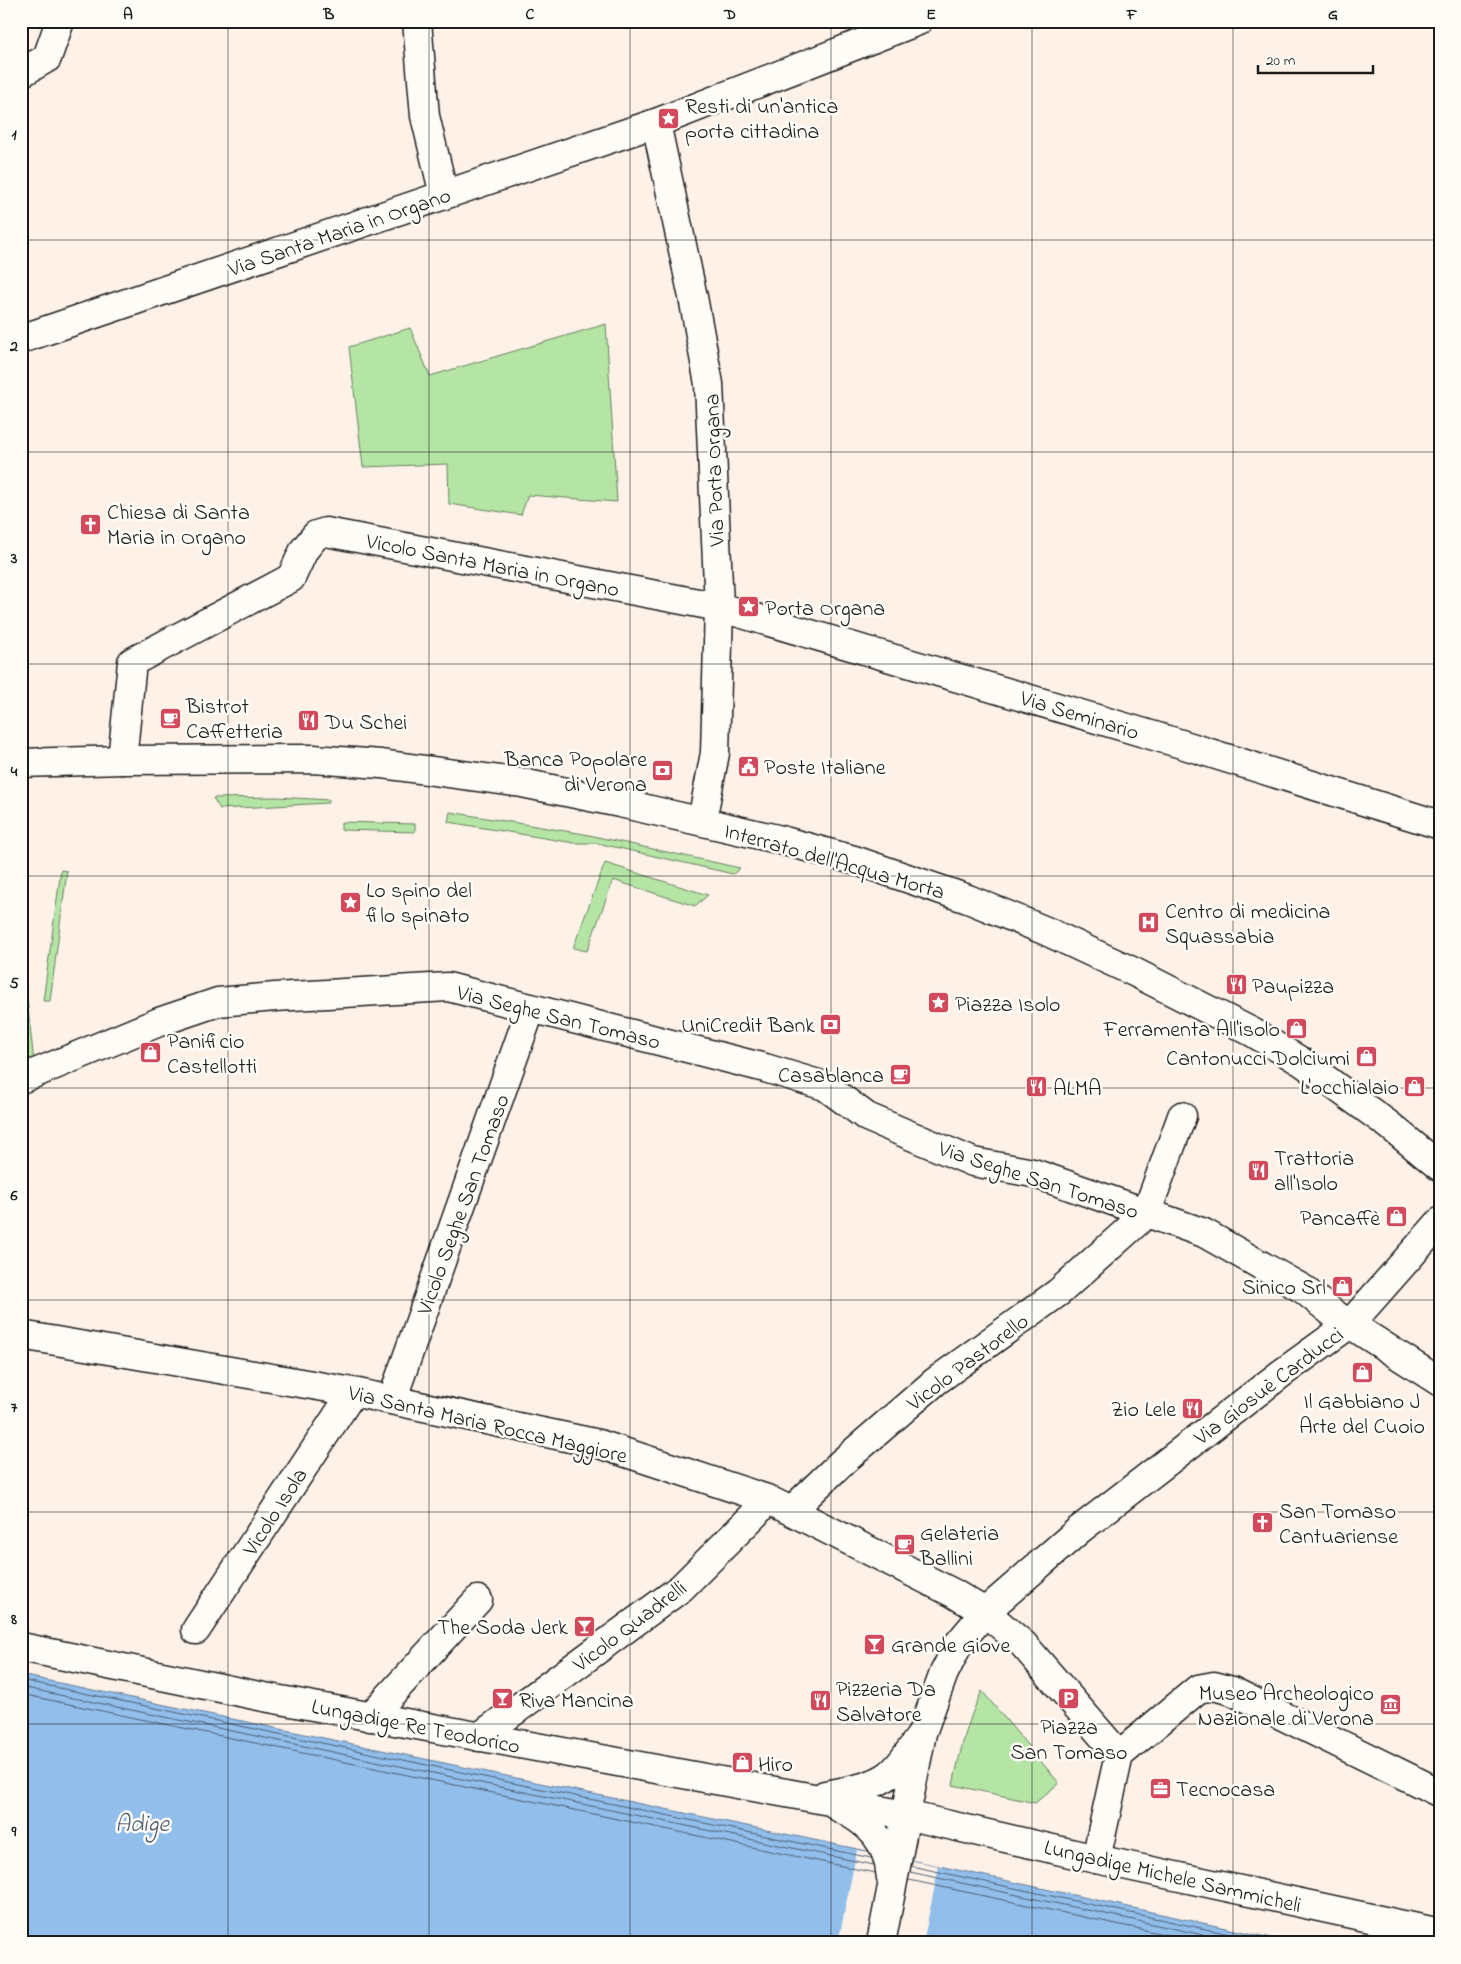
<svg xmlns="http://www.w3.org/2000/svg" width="1461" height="1964" font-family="'Indie Flower',sans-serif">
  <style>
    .green { fill: #b4e5a4; stroke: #688060 }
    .water { fill: #91beeb; stroke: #627d98 }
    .pier { fill: #fdf1e8 }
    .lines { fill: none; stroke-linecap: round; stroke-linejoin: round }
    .shore { stroke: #4b5d6f; stroke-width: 1 }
    .minor-casing { stroke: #1c1c1c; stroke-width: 31 }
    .tertiary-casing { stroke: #1c1c1c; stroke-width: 31 }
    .secondary-casing { stroke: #1c1c1c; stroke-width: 31 }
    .minor { stroke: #fdfcf7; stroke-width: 28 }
    .tertiary { stroke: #fdfcf7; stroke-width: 28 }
    .secondary { stroke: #fdfcf7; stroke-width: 28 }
    .grid { fill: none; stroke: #1c1c1c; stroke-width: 1; stroke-opacity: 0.55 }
    .labels { text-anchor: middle; stroke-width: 5; stroke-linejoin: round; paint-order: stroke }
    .poi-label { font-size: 22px; fill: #1c1c1c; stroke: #fdfcf7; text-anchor: start }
    .street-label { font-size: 22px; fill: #1c1c1c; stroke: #fdfcf7 }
    .water-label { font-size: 24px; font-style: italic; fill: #4b5d6f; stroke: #fdfcf7 }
    .neatline { fill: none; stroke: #1c1c1c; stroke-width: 2 }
    .grid-label { font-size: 16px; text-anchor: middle; font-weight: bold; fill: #1c1c1c }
  </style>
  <rect width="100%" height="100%" fill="#fdf1e8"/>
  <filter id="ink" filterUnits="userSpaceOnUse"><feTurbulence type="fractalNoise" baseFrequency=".02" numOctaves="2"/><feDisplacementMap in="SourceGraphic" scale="10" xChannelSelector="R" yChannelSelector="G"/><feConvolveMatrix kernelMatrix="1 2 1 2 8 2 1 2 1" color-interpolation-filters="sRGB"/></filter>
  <g filter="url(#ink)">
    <path class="green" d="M606,324L617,502L528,495L521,515L449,504L448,464L363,467L349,347L410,328L430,376Z
      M277,797L330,800L328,803L220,809L213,798Z
      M450,812L584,834L740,868L733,874L597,843H574L448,822Z
      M341,822L415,824V832L341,830Z
      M605,863L708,895L695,906L613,880L587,951L573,948Z
      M61,870L67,871L50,1001H43Z
      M21,945L34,1062L21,1067Z
      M982,1691L1059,1783L1035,1803L953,1785C960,1752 967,1721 982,1691Z"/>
    <path class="water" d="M21,1675L939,1866L1295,1943H21Z"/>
    <path class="pier" d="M857,1850L939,1866L923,1943H838Z"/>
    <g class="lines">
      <path class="shore" d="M21,1680L871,1858
        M21,1687L874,1865
        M21,1694L875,1873
        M911,1866L1271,1943
        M910,1872L1241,1943
        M909,1880L1206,1943"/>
      <defs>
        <path id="minor" d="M417,21L425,116L444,195
          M21,73L47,58L60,21
          M656,123L693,297L709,384L719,607L715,753L702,821
          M122,760L132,662L291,578L304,550L316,535L326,532L719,607L1178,743L1440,825
          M21,1079L159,1022L218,1002L275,997L448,987L765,1068L825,1086L867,1117L973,1162L1033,1173L1204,1233L1303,1289L1334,1314L1440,1382
          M21,1335L353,1392L599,1444L767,1499L953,1593L985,1612L1023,1644L1119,1755
          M392,1400L531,1008
          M791,1511L840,1464L936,1381L1059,1292L1146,1214L1182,1116
          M196,1630L353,1392
          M370,1717L478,1600
          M479,1737L681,1588L755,1514L767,1499
          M1096,1859L1119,1755L1198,1689L1214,1686L1232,1691L1440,1793"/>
        <path id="tertiary" d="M21,1647L264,1697L906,1815L1096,1859L1440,1933
          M825,1795C846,1791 871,1788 889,1775C901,1766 910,1750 919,1738
          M838,1807C870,1823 888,1841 891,1878
          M881,1943L922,1733L944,1673L959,1643L985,1612L1079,1530L1282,1373L1350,1324L1440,1222"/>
        <path id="secondary" d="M21,339L656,123L918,21
          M21,763L122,760L313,759L381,764L522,783L620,803L777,839L854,860L968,899L1046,931L1136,973L1252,1032L1302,1062L1389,1125L1440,1167"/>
      </defs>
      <use href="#minor" class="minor-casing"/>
      <use href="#tertiary" class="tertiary-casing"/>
      <use href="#secondary" class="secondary-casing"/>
      <use href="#minor" class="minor"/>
      <use href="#tertiary" class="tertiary"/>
      <use href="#secondary" class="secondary"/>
    </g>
  </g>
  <path class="grid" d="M228,21V1943M429,21V1943M630,21V1943M831,21V1943M1032,21V1943M1233,21V1943M21,240H1440M21,452H1440M21,664H1440M21,876H1440M21,1088H1440M21,1300H1440M21,1512H1440M21,1724H1440"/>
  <defs>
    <symbol id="sight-square" viewBox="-11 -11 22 22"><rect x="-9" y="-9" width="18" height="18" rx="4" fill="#d1495b" stroke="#fdfcf7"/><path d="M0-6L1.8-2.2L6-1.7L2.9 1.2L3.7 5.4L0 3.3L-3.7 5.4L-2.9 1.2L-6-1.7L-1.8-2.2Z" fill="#fff"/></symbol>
    <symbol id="church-square" viewBox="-11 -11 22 22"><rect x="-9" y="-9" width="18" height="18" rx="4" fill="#d1495b" stroke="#fdfcf7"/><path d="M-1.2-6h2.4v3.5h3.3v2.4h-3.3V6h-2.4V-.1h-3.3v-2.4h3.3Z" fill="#fff"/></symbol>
    <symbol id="cafe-square" viewBox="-11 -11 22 22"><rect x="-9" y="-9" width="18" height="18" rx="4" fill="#d1495b" stroke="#fdfcf7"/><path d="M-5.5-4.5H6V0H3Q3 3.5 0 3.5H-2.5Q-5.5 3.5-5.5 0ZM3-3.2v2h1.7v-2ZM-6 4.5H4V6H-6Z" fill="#fff"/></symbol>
    <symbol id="restaurant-square" viewBox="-11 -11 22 22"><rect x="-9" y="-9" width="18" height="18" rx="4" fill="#d1495b" stroke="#fdfcf7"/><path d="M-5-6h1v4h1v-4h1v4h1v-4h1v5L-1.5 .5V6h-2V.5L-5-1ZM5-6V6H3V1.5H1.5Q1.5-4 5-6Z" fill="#fff"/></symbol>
    <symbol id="civic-square" viewBox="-11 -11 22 22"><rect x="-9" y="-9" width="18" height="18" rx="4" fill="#d1495b" stroke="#fdfcf7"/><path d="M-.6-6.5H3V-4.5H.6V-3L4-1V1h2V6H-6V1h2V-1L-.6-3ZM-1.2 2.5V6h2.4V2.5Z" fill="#fff"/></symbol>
    <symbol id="bank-square" viewBox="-11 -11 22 22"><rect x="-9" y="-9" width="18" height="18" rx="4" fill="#d1495b" stroke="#fdfcf7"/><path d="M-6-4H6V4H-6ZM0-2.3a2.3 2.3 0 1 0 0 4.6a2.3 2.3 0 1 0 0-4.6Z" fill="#fff"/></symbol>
    <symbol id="hospital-square" viewBox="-11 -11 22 22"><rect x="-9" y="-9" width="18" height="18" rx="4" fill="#d1495b" stroke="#fdfcf7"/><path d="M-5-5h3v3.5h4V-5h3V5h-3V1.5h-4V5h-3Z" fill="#fff"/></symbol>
    <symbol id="shop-square" viewBox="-11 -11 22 22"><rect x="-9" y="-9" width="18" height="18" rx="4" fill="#d1495b" stroke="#fdfcf7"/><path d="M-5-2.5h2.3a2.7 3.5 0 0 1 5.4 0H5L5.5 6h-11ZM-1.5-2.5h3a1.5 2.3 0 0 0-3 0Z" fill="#fff"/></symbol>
    <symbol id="bar-square" viewBox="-11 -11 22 22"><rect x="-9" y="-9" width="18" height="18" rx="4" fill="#d1495b" stroke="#fdfcf7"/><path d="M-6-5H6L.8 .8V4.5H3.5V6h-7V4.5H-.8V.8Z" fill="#fff"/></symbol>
    <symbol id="parking-square" viewBox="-11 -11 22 22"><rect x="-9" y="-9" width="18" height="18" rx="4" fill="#d1495b" stroke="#fdfcf7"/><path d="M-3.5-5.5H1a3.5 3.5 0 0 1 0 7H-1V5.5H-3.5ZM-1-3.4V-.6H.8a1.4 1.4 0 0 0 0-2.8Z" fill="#fff"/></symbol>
    <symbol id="museum-square" viewBox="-11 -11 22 22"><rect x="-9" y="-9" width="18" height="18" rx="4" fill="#d1495b" stroke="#fdfcf7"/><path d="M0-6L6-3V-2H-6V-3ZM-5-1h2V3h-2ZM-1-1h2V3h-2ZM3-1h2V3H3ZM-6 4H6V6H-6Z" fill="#fff"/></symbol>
    <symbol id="office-square" viewBox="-11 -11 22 22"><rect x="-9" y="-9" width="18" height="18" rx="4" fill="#d1495b" stroke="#fdfcf7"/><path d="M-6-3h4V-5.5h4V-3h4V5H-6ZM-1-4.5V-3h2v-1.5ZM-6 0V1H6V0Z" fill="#fff"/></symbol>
  </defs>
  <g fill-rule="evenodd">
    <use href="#sight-square" x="656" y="106" width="25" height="25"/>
    <use href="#church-square" x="78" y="512" width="25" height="25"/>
    <use href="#sight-square" x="736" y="594" width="25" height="25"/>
    <use href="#cafe-square" x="158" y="706" width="25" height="25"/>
    <use href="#restaurant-square" x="296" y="708" width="25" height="25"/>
    <use href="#civic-square" x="736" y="754" width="25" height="25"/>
    <use href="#bank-square" x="650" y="758" width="25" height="25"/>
    <use href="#sight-square" x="338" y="890" width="25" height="25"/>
    <use href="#hospital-square" x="1136" y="910" width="25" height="25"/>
    <use href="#restaurant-square" x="1224" y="972" width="25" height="25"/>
    <use href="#sight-square" x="926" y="990" width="25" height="25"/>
    <use href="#bank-square" x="818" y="1012" width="25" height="25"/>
    <use href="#shop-square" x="1284" y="1016" width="25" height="25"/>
    <use href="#shop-square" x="138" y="1040" width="25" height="25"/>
    <use href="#shop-square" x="1354" y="1044" width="25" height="25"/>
    <use href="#cafe-square" x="888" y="1062" width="25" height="25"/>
    <use href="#shop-square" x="1402" y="1074" width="25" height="25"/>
    <use href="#restaurant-square" x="1024" y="1074" width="25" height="25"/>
    <use href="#restaurant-square" x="1246" y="1158" width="25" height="25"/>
    <use href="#shop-square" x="1384" y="1204" width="25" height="25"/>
    <use href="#shop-square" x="1330" y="1274" width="25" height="25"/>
    <use href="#shop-square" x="1350" y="1360" width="25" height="25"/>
    <use href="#restaurant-square" x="1180" y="1396" width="25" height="25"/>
    <use href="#church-square" x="1250" y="1510" width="25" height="25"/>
    <use href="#cafe-square" x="892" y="1532" width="25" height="25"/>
    <use href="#bar-square" x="572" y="1614" width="25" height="25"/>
    <use href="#bar-square" x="862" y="1632" width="25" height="25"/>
    <use href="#bar-square" x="490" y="1686" width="25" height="25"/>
    <use href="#parking-square" x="1056" y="1686" width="25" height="25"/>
    <use href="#restaurant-square" x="808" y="1688" width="25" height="25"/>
    <use href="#museum-square" x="1378" y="1692" width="25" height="25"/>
    <use href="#shop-square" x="730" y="1750" width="25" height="25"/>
    <use href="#office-square" x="1148" y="1776" width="25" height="25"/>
  </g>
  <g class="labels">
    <g class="poi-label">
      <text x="685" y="113">Resti di un'antica<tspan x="685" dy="25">porta cittadina</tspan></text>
      <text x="107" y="519">Chiesa di Santa<tspan x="107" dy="25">Maria in Organo</tspan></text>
      <text x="765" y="615">Porta Organa</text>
      <text x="186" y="713">Bistrot<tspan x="186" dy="25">Caffetteria</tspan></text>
      <text x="325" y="729">Du Schei</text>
      <text x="647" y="766" text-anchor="end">Banca Popolare<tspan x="647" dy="25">di Verona</tspan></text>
      <text x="764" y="774">Poste Italiane</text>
      <text x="366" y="897">Lo spino del<tspan x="366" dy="25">filo spinato</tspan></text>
      <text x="1165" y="918">Centro di medicina<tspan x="1165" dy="25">Squassabia</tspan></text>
      <text x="1252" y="993">Paupizza</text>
      <text x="955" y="1011">Piazza Isolo</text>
      <text x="815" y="1032" text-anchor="end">UniCredit Bank</text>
      <text x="1280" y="1036" text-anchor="end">Ferramenta All'isolo</text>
      <text x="167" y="1048">Panificio<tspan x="167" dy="25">Castellotti</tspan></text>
      <text x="1350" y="1065" text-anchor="end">Cantonucci Dolciumi</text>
      <text x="884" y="1082" text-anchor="end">Casablanca</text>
      <text x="1399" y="1094" text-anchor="end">L'occhialaio</text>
      <text x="1053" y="1095">ALMA</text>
      <text x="1274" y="1165">Trattoria<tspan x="1274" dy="25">all'Isolo</tspan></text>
      <text x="1380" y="1225" text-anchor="end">Pancaffè</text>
      <text x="1326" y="1294" text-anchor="end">Sinico Srl</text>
      <text x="1362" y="1408" text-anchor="middle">Il Gabbiano J<tspan x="1362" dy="25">Arte del Cuoio</tspan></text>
      <text x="1176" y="1416" text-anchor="end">Zio Lele</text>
      <text x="1279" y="1518">San Tomaso<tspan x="1279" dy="25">Cantuariense</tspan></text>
      <text x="920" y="1540">Gelateria<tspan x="920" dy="25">Ballini</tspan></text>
      <text x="568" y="1634" text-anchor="end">The Soda Jerk</text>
      <text x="891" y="1652">Grande Giove</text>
      <text x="836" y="1696">Pizzeria Da<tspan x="836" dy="25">Salvatore</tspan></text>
      <text x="1374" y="1700" text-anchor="end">Museo Archeologico<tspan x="1374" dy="25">Nazionale di Verona</tspan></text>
      <text x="519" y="1707">Riva Mancina</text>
      <text x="1069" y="1734" text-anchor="middle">Piazza<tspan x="1069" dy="25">San Tomaso</tspan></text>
      <text x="758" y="1771">Hiro</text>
      <text x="1176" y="1796">Tecnocasa</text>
    </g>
    <g class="street-label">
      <text transform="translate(339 231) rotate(-19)" y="8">Via Santa Maria in Organo</text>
      <text transform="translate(713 470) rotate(-92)" y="8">Via Porta Organa</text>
      <text transform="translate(493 564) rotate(11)" y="8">Vicolo Santa Maria in Organo</text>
      <text transform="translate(1080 714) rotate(17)" y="8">Via Seminario</text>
      <text transform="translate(835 860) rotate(16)" y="8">Interrato dell'Acqua Morta</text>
      <text transform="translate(559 1016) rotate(14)" y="8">Via Seghe San Tomaso</text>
      <text transform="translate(1039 1179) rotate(18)" y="8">Via Seghe San Tomaso</text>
      <text transform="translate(462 1204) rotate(-70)" y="8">Vicolo Seghe San Tomaso</text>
      <text transform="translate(967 1361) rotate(-37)" y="8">Vicolo Pastorello</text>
      <text transform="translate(1268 1385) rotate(-37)" y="8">Via Giosuè Carducci</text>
      <text transform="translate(488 1423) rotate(13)" y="8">Via Santa Maria Rocca Maggiore</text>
      <text transform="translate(274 1511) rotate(-57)" y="8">Vicolo Isola</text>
      <text transform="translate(629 1625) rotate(-37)" y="8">Vicolo Quadrelli</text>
      <text transform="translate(416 1725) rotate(11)" y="8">Lungadige Re Teodorico</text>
      <text transform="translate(1173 1875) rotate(13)" y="8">Lungadige Michele Sammicheli</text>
    </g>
    <g class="water-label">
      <text x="142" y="1831">Adige</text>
    </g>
  </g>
  <rect width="1461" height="1964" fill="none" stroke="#fdfcf7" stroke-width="55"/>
  <path d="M1258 65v8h115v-8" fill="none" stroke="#1c1c1c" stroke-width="2.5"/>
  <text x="1266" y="65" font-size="15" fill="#1c1c1c" stroke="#fdfcf7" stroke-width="4" paint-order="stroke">20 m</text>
  <rect x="28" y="28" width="1406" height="1908" class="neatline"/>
  <g class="grid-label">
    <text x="128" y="19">A</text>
    <text x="329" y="19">B</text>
    <text x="530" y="19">C</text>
    <text x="730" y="19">D</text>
    <text x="931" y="19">E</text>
    <text x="1132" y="19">F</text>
    <text x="1333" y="19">G</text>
    <text x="14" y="139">1</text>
    <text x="14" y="351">2</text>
    <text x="14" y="563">3</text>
    <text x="14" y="776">4</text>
    <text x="14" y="988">5</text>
    <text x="14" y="1200">6</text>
    <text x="14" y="1412">7</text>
    <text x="14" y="1624">8</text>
    <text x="14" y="1836">9</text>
  </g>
</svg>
